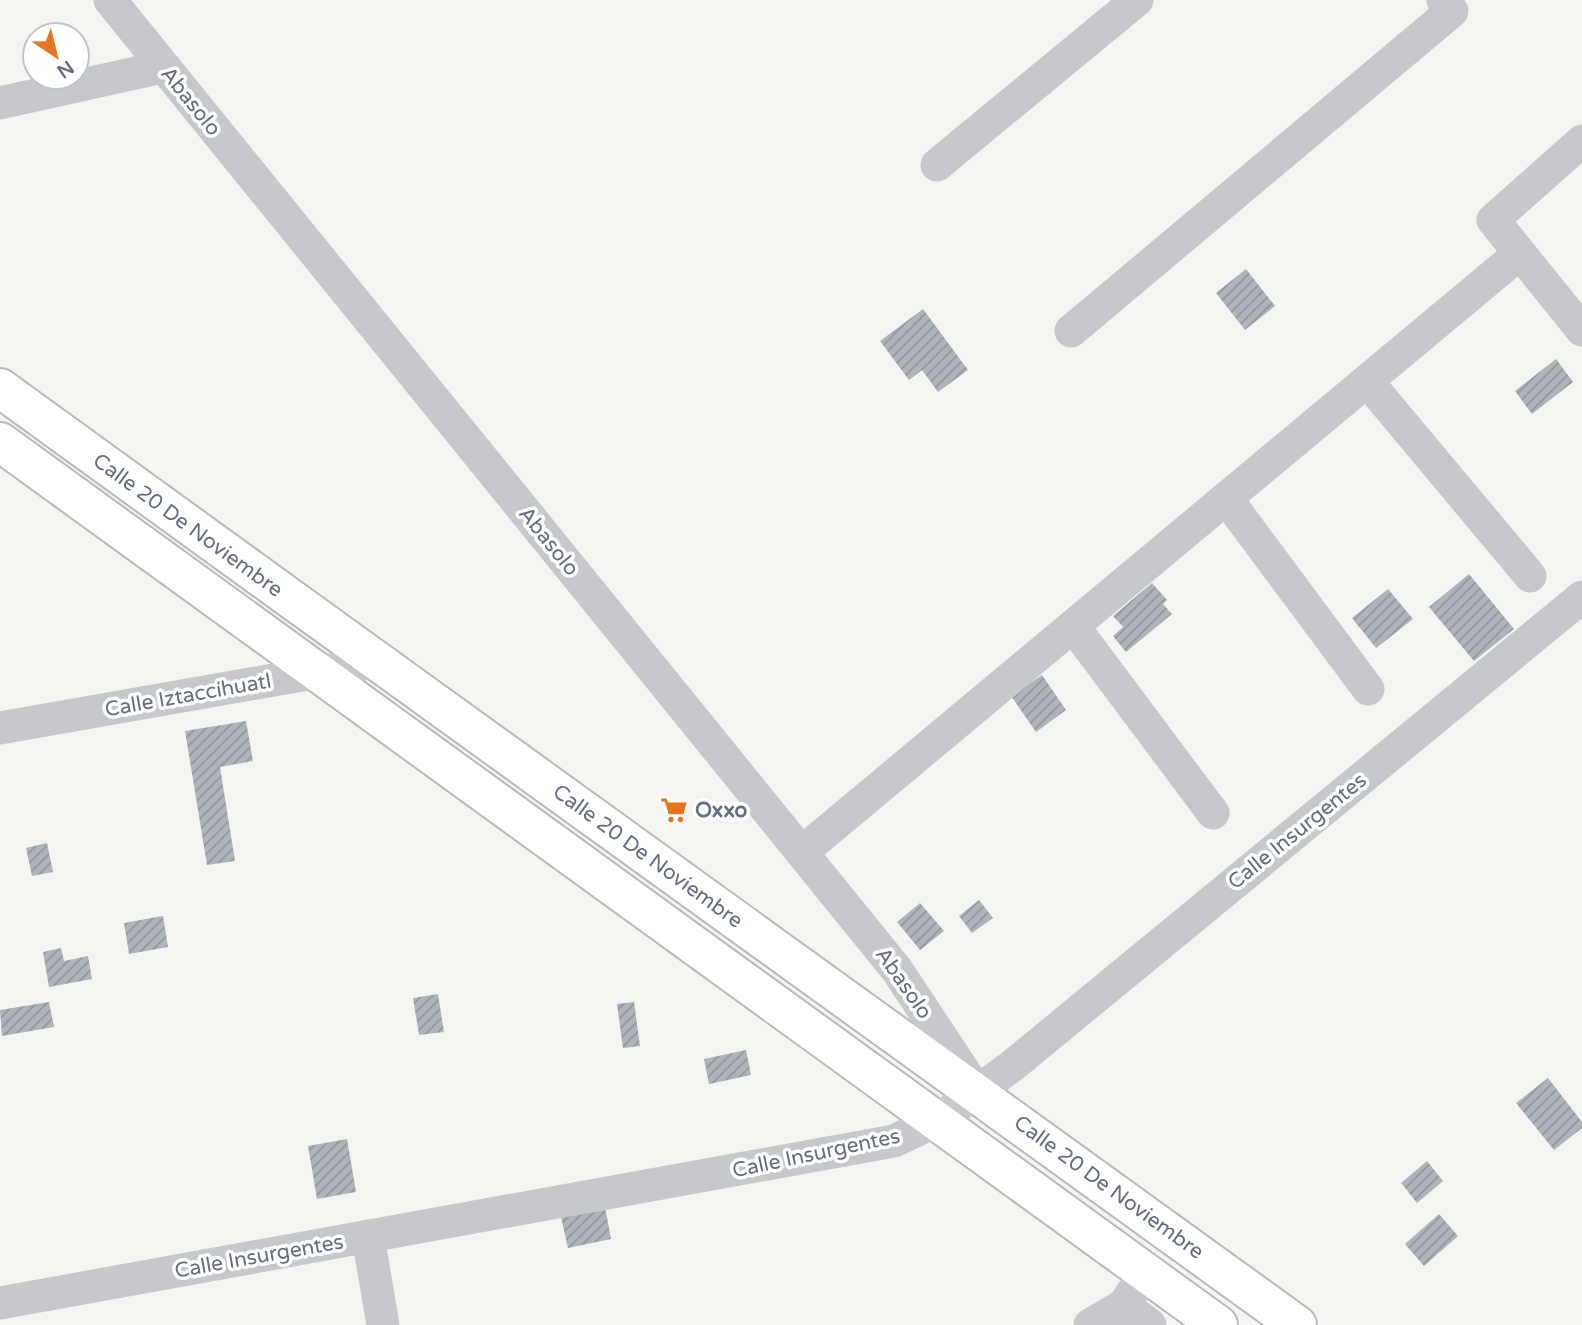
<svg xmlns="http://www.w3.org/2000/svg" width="1582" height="1325" font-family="'Varela Round',sans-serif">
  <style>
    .building { fill: url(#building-hatch) }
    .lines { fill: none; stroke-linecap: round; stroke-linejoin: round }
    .primary-casing { stroke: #b6b9bd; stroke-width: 42 }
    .street { stroke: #c6c8cc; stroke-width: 33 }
    .primary { stroke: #fff; stroke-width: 38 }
    .labels { text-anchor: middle; stroke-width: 7; stroke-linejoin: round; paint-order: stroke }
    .street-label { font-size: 21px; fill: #636e82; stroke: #fff }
    .poi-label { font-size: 21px; font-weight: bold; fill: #636e82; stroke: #fff; text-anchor: start }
  </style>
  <defs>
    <pattern id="building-hatch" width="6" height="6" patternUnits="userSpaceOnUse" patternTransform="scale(1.75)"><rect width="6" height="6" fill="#afb4ba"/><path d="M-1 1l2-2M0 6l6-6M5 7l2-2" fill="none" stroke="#92979d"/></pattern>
  </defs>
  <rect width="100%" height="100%" fill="#f4f5f0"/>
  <path class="building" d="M1246,269L1275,306L1245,330L1216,293Z
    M923,309L968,370L938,392L922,370L909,380L880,341Z
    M1556,359L1573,382L1532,414L1515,391Z
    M1469,574L1514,629L1474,661L1429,607Z
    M1152,583L1167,600L1163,604L1172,614L1126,652L1113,636L1123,627L1113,616Z
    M1388,589L1413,619L1376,648L1352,618Z
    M1042,675L1066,710L1036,732L1011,696Z
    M246,721L253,761L220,767L235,861L207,865L185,731Z
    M47,843L53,872L32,876L26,848Z
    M979,900L993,918L972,933L959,916Z
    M920,903L944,931L920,950L897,922Z
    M163,916L168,947L129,954L124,923Z
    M61,948L64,961L88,956L92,979L49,987L43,952Z
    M438,994L444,1032L419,1035L413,998Z
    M49,1002L54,1027L2,1036L0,1010Z
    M634,1002L640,1046L623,1048L617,1004Z
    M746,1050L751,1075L709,1084L704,1059Z
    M1548,1078L1582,1122V1128L1554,1150L1516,1103Z
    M347,1139L356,1192L317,1199L308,1146Z
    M1427,1161L1443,1181L1417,1203L1401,1183Z
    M605,1207L611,1239L568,1248L561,1217Z
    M1439,1214L1458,1236L1424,1266L1405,1244Z"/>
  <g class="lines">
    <defs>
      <path id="primary" d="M0,388C431,702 866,1010 1297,1325
        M0,442L1218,1325"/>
    </defs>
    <use href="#primary" class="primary-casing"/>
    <path class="street" d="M110,0L897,970L975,1088
      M0,103L163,67
      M1582,141L1493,220L1582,330
      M937,165L1137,0
      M1071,331L1452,11L1443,0
      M1367,381L1530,576
      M1226,498L1368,689
      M1073,626L1213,813
      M0,728L376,662
      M802,852L1519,254
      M368,1236L383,1325
      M0,1303L894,1141L938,1120L1012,1066L1582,597
      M1124,1305L1150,1325
      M1090,1325L1124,1305L1145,1273"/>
    <use href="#primary" class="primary"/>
  </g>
  <defs>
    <symbol id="supermarket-bare" viewBox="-9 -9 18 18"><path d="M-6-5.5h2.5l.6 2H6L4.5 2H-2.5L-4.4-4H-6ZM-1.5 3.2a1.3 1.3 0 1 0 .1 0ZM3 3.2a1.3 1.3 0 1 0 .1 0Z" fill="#e7741e" stroke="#fff" stroke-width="2.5" paint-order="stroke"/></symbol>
  </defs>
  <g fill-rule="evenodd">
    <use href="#supermarket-bare" x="655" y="791" width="38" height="38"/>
  </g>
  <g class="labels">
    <g class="street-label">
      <text transform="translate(191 101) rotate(51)" y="7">Abasolo</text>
      <text transform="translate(188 525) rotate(36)" y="7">Calle 20 De Noviembre</text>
      <text transform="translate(549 541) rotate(51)" y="7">Abasolo</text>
      <text transform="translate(188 695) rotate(-10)" y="7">Calle Iztaccíhuatl</text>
      <text transform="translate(1297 831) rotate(-39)" y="7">Calle Insurgentes</text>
      <text transform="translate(648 856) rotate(36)" y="7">Calle 20 De Noviembre</text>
      <text transform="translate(904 983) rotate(55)" y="7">Abasolo</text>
      <text transform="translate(816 1153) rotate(-12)" y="7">Calle Insurgentes</text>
      <text transform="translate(1109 1187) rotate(36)" y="7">Calle 20 De Noviembre</text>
      <text transform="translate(259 1256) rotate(-10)" y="7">Calle Insurgentes</text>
    </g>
    <g class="poi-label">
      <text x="695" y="817">Oxxo</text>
    </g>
  </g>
  <g transform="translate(56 56) rotate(145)"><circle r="33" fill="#ffffff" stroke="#c1c5cd" stroke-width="2"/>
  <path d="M0-5L12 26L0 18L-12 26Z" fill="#e7741e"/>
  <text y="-10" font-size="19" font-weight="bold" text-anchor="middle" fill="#636e82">N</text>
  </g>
</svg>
